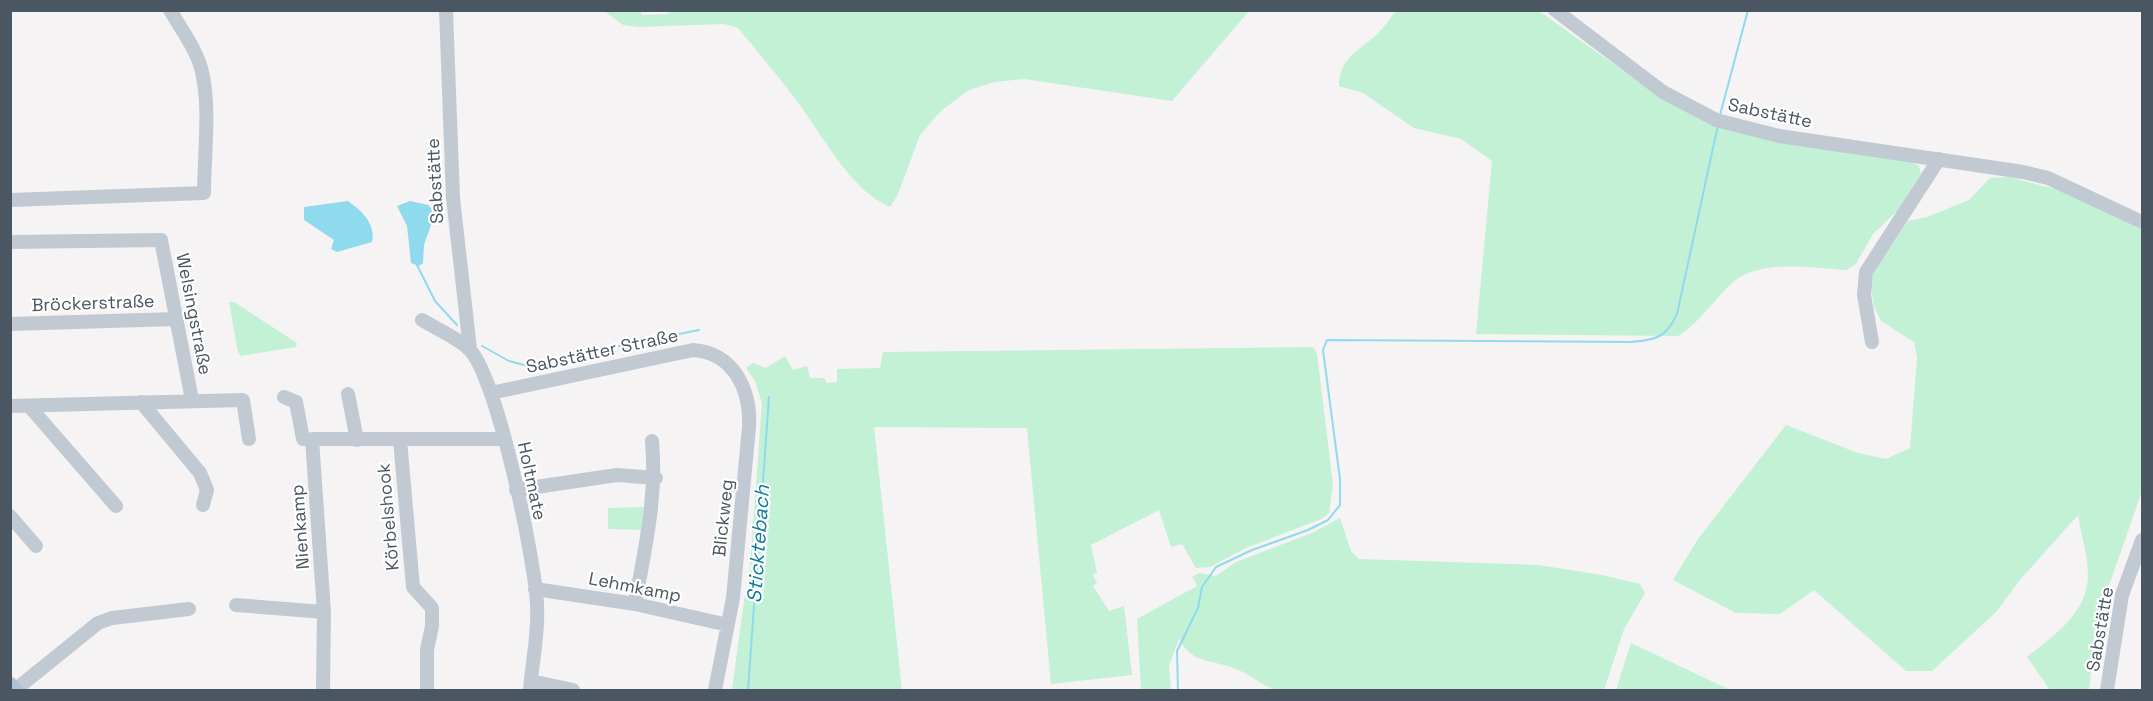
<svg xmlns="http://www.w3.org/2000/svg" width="2153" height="701" font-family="'Space Grotesk',sans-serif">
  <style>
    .green { fill: #c3f1d5 }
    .water { fill: #90daee }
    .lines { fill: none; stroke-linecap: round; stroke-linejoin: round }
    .stream { stroke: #90daee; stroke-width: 2 }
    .minor { stroke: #c1cad2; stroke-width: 14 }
    .major { stroke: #b3c2d1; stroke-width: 16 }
    .labels { text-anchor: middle; stroke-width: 4.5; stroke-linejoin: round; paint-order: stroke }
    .street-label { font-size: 18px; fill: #4a5661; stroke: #fff }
    .water-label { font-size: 20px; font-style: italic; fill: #0c7c9b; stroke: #fff }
  </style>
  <rect width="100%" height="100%" fill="#f5f3f3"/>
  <path class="green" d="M603,10L640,11L642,15L668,14L671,10L1249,11L1172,101L1024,79L995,82L969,90L942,110L920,135L898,194L890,207C850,190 822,134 796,100C778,76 758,52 738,28L724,24L638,27L623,25Z
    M1396,11H1539L1661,98L1706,123L1740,133L1904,158L1919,166L1921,173L1898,210L1873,234L1856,264L1847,270C1815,268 1757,258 1731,284C1712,302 1700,322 1678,336L1476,334L1492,161L1461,139L1414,128L1363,93L1339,86C1339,60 1356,52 1374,37C1383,30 1389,19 1396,11Z
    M2009,177L2062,191L2142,230V491L2107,591L2094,640L2089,690H2050L2027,657C2053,636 2088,613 2088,575C2088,556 2081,534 2078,515L2019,581L1996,612L1932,671H1906L1814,590L1780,614L1736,613L1673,580L1698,539L1786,425L1858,453L1886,459L1910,448L1917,358L1914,342L1881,321L1874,307L1871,287L1873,273L1908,221L1927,217L1969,200L1990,178Z
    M229,302H234L297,343L296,347L241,356L238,352Z
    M1310,347L1314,348L1317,354L1333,485L1329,513L1321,519L1246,548L1210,567L1196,568L1182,544L1171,547L1159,510L1091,545L1097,573L1093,575L1097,583L1093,586L1109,611L1124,606L1132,675L1051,684L1027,428L874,427L902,690H732L745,594L763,595L764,583L749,581L762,403L755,381L746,368L753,363L766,368L785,356L793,370L807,366L810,378H824L827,383L837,382V369L880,368L883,352Z
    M645,507L641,530L608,529V508Z
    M1340,518L1351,551L1359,559L1538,565L1602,575L1640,584L1645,593L1624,629L1604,690H1274C1261,684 1249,674 1236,669C1212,659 1193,665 1179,639L1169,666L1171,690L1141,689L1137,619L1197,586L1192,577L1199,573L1216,576L1236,562L1312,533Z
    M1631,643L1730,690H1616Z"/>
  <path class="water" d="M348,201C362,211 376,224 372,242L337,252L331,249L334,240L304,220V207Z
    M410,201L428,205L432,209L431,225L424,245L423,263L419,266L411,263L407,226L397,206Z"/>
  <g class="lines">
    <path class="stream" d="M1720,115L1748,10
      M416,263L435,301L457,325
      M482,346L509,361L524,365L699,330
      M748,690L769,397
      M1178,690L1177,651L1198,608L1202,587L1216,567L1252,550L1308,530L1328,520L1340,505V479L1323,350L1327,340L1630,342C1656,340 1666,338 1677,314L1718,125"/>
    <path class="minor" d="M446,10L453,198L470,349
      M1555,10L1663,92L1716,120L1779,136L2023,172L2048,178L2142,222
      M10,200L204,193C204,155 211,104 201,68C195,47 181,29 170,10
      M10,242L161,240L192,400
      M422,320C437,329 456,337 469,349C497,376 535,560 537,604C539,633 532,662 530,690
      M10,324L176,319
      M1872,342L1864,295L1866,272L1939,159
      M491,393L693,350C734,353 751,390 749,427L733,598L715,690
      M348,394L357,440
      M284,397L296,402L303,439
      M141,402L200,473L207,490L203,505
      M10,406L243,400L249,439
      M29,406L116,506
      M400,440L413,587L432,608V626L427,650V690
      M516,490L617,475L656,478
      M10,516L36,546
      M535,589L635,604L728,625
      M635,604C645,547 657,499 652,441
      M236,605L324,612L323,690
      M324,612L312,439H505
      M531,681L573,690
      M15,690L98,623L112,618L189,609
      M2107,690L2122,595L2142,540"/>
    <path class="major" d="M10,685L15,690"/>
  </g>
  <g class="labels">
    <g class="street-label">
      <text transform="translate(1770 113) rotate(12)" y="6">Sabstätte</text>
      <text transform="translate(435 181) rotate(-93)" y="6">Sabstätte</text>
      <text transform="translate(93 303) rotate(-2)" y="6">Bröckerstraße</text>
      <text transform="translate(194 314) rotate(79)" y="6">Welsingstraße</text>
      <text transform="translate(602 351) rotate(-12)" y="6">Sabstätter Straße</text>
      <text transform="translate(532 481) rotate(78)" y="6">Holtmate</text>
      <text transform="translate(388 517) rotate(-95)" y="6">Körbelshook</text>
      <text transform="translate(723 518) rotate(-84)" y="6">Blickweg</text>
      <text transform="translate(300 527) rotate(-94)" y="6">Nienkamp</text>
      <text transform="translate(635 587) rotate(11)" y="6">Lehmkamp</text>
      <text transform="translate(2100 629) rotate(-80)" y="6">Sabstätte</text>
    </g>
    <g class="water-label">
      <text transform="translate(758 544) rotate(-86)" y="7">Sticktebach</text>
    </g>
  </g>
  <rect width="2153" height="701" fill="none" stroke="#4a5661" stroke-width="24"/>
</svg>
